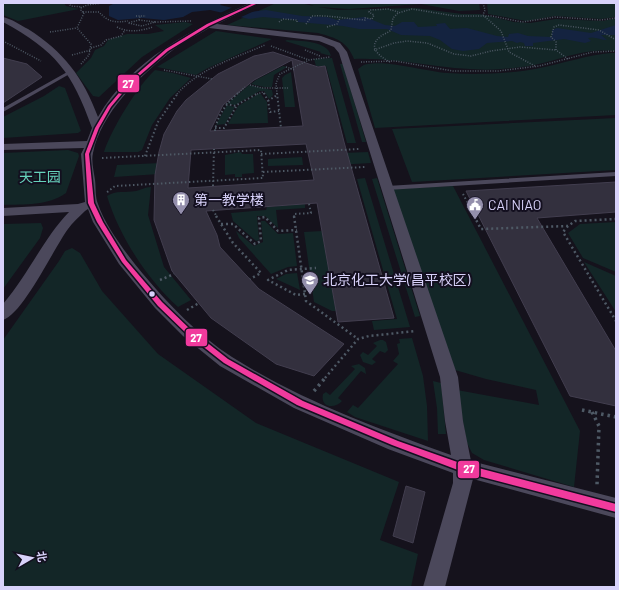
<svg xmlns="http://www.w3.org/2000/svg" width="619" height="590" font-family="Barlow,'Noto Sans SC',sans-serif">
  <style>
    .green { fill: #132627 }
    .water { fill: #142340 }
    .pier { fill: #15121c }
    .building { fill: #33303e; stroke: #423e4f; fill-rule: evenodd }
    .lines { fill: none; stroke-linecap: round; stroke-linejoin: round }
    .path-far3 { stroke: #4e5965; stroke-width: 1.5; stroke-dasharray: 1 1.5; stroke-linecap: butt }
    .path-far2 { stroke: #4e5965; stroke-width: 2; stroke-dasharray: 1.5 2.5; stroke-linecap: butt }
    .path-far1 { stroke: #4e5965; stroke-width: 2.5; stroke-dasharray: 2 3; stroke-linecap: butt }
    .path { stroke: #4e5965; stroke-width: 3.5; stroke-dasharray: 2.5 4; stroke-linecap: butt }
    .lane { fill: #4b485b; fill-rule: evenodd }
    .street { fill: #4b485b; fill-rule: evenodd }
    .path-bridge { stroke: #4e5965; stroke-width: 1.5; stroke-dasharray: 1 1.5; stroke-linecap: butt }
    .bus-1-casing { stroke: #130f1f; stroke-width: 3 }
    .bus-1 { fill: #f13a9d; fill-rule: evenodd }
    .bus-dot { fill: #d8d2fa; stroke: #130f1f; stroke-width: 1.5 }
    .labels { text-anchor: middle; stroke-width: 4; stroke-linejoin: round; paint-order: stroke }
    .park-label { font-size: 14px; fill: #66d2bb; stroke: #130f1f }
    .poi-label { font-size: 14px; fill: #d8d2fa; stroke: #130f1f; text-anchor: start }
    .line-badge { stroke: #130f1f; stroke-width: 1.5 }
    .badge-label { font-size: 11px; text-anchor: middle; font-weight: bold; fill: #fff }
  </style>
  <rect width="100%" height="100%" fill="#15121c"/>
  <path class="green" d="M3,3H64L66,6L79,9L18,21L3,15Z
    M276,3H300L314,6L307,3H479L480,10L459,11L421,4L349,9L318,7L338,10L416,8L462,14H480L514,22L530,23L556,19L603,21L616,18V51C587,49 574,55 547,62C533,66 517,68 502,69C452,73 404,57 354,59C347,41 336,38 318,33L227,25Z
    M487,3H616V17L601,19L555,16L526,21L488,14Z
    M185,22L193,24L142,57L99,97L93,96L76,73L91,58L95,50L104,46L108,40L127,34H148L164,31L155,25Z
    M216,31L272,39L208,68L196,75L157,67Z
    M287,40C299,41 328,40 331,56L320,53L321,52L285,41Z
    M611,53H616V115L375,128L358,69C361,67 364,64 368,64C387,60 425,71 447,73C477,75 510,74 540,68C565,63 587,55 611,53Z
    M332,58L356,143H347L326,66H316L314,59Z
    M340,64H343L366,142H362Z
    M283,66L287,67L274,75L272,87H264L251,84L256,80Z
    M155,70L173,73L191,78L170,98L152,125L142,150L138,152H104C111,130 138,85 155,70Z
    M291,72L295,107H285L282,78L285,75Z
    M249,85L272,90L273,95L269,99L264,91H260L235,105L227,104Z
    M59,86L65,88L81,131L78,133L3,138V117L44,96Z
    M260,93L267,102L268,123L228,124L238,106Z
    M227,105L235,107L225,124L216,125Z
    M616,118V170L412,182L392,129Z
    M68,150L78,153L79,156L66,193C48,206 25,204 3,205V153Z
    M241,152L242,154H253L254,173L242,174V177H235V174L225,175V155Z
    M368,152L371,163L319,166L317,154Z
    M302,157L303,165L268,166V159Z
    M161,163L159,174L114,177L117,165Z
    M365,178L410,327L374,330L372,321L397,319L357,179Z
    M377,178L420,316L415,317L372,179Z
    M453,186L580,431L574,487L484,460L472,453L467,443L457,390L539,405L536,390L486,379L455,370L392,189Z
    M151,187L148,215L164,267L191,300L178,307C147,279 119,236 107,196C116,190 125,193 136,191C141,190 145,187 151,187Z
    M305,204V208L276,210L278,228L265,216H257L259,240L256,241L233,221L231,213L266,210L267,207Z
    M261,221H265L278,234L293,233L297,266L288,267L271,274L239,238L236,231L254,246L263,242Z
    M616,222V272L583,258L568,233L580,224Z
    M41,223L43,228L40,238L3,289V224Z
    M322,231L336,311H332L314,302L304,232Z
    M72,248L80,253L102,291L158,354L256,423L399,482L380,540L418,554L411,587H3V340L59,261L65,251Z
    M584,262L616,276V312Z
    M297,273L300,290L276,279L286,274Z
    M412,338L423,376L427,406L428,441L355,417L347,412L353,405L358,408L398,364L393,361L399,354L397,344L400,343L399,339Z
    M380,340H383L386,342L388,350L385,353L380,351L372,359L376,362L372,365L363,362L360,355L363,352L368,355L377,346L373,343Z
    M359,364L365,368L366,374L361,371L338,398L342,401C335,409 320,408 323,394L326,392L330,395L355,369L351,366Z
    M433,381L441,383L446,434H438L437,408Z"/>
  <path class="water" d="M115,3H222L220,5L250,12L266,10L302,16L327,17L337,20L365,17L385,25L395,26L402,22H414L418,27L437,26L436,24L445,23L450,29L467,28L497,36L508,37L509,34L518,33L528,36L552,37V30L557,28L591,33L616,25V35H601L607,40C600,40 595,36 588,38L591,41L585,43L564,39L533,43V46H525L524,43L520,42L517,43L512,41L499,42L487,43L479,49L463,51L452,49L440,40L430,36L401,35L387,29H359L343,26L298,22V20L263,17L249,19L210,10L192,12L183,17L164,20L142,18L118,20L109,16V6Z"/>
  <path class="pier" d="M233,7L250,10L259,9L239,18L218,14Z"/>
  <path class="building" d="M273,52L318,67L325,66L344,142L394,318L338,322L317,203L206,211L217,235L220,247L259,289L344,344L314,376L276,364L211,318L172,271L154,220L155,175L159,152L164,134L177,111L186,100L218,74L254,56ZM292,60L303,126L210,131L223,105L254,80ZM306,144L314,180L188,188L191,150Z
    M3,58L27,64L42,77L3,103Z
    M616,182V212L537,218L616,351V406L570,396L466,191Z
    M406,486L425,492L413,543L393,536Z"/>
  <g class="lines">
    <path class="path-far3" d="M68,3L71,6L82,7
      M483,3L485,10L483,15
      M83,12H99C108,22 115,23 128,21
      M483,15L501,31L509,52L535,66
      M136,16H140
      M139,20L140,16H146
      M139,20L155,22L142,26L128,23Z
      M155,22L191,21
      M279,22L283,19L297,20V23
      M306,24L312,16C330,15 347,19 365,20V18L372,19L374,15L369,12L370,10L388,9L398,12
      M117,27C128,33 141,31 153,27
      M327,27L337,24L340,18
      M50,32L77,28
      M3,41L41,61
      M271,46L309,60L330,57
      M91,48L101,45L106,40L121,36L125,30
      M305,50L320,56L319,57
      M374,50L394,43L407,41L427,43L454,54L471,56L491,51L520,47L556,50
      M72,55L91,50
      M568,59L556,50V42L551,37L554,27L559,25L599,30L616,40
      M361,62L395,61L453,71H498L539,66L593,52L616,51
      M390,62C380,57 367,47 380,37C383,34 388,33 391,30L393,18L398,13L412,9L455,16H492L522,22L555,17L601,20L616,18
      M81,64L89,55L91,44L77,28L84,13L81,11V8L87,5L103,3
      M164,70L212,79
      M250,85L262,88H288
      M177,94C200,68 235,58 265,45
      M237,94L245,87
      M257,94L263,92L264,94
      M277,94L276,83L280,74L309,60"/>
    <path class="path-far2" d="M264,93L268,101L270,112L279,111
      M277,93L281,128
      M268,101L277,95
      M226,104L236,106
      M215,128H224L237,105L258,93
      M215,131C217,115 227,103 238,93
      M261,154L359,149
      M145,156L158,122L178,93
      M102,158L261,150L263,178L115,186L106,193
      M263,172L365,167
      M213,186L214,149
      M463,194L475,217
      M213,210L217,217
      M294,217V214L311,213L309,204"/>
    <path class="path-far1" d="M216,216L233,243L261,273L250,279
      M294,216L306,301L358,339
      M474,216L481,229L568,226L575,221L616,219
      M221,224H233L255,244L261,241L259,218L265,217L278,231L297,230
      M568,226L563,232L616,321
      M160,280L174,274
      M305,294L296,295L268,280L288,270L316,268
      M187,310L199,303
      M325,378L358,339L369,336L416,331"/>
    <path class="path" d="M314,391L326,377
      M582,410L616,417
      M592,412L599,426L597,485"/>
    <path class="lane" d="M69,71L73,72L3,112V108Z
      M616,172V176L387,190L384,188L387,186Z"/>
    <path class="street" d="M250,3H260L217,24L321,36L340,43L347,52L458,377L463,421L471,461L616,498V518L473,479L445,587H423L453,483V473L388,449L294,408L220,366L183,336L155,308L119,264L93,222L88,209L85,211C79,217 72,223 68,229C54,248 23,314 3,320V304C28,275 43,239 69,212L3,216V208L78,204L85,202L81,154L84,148L3,150V144L87,141L92,128C72,72 56,51 3,22V17C12,19 20,25 28,29C64,52 83,77 98,117C131,60 192,29 250,3ZM209,28L319,41L334,47L339,53L440,377L445,421L451,455C376,428 300,400 232,357C198,335 169,305 143,274C128,256 105,226 98,204C95,197 96,187 95,180C94,172 91,161 93,153C101,113 139,77 169,53C181,43 196,36 209,28Z"/>
    <path class="path-bridge" d="M286,67L295,70"/>
    <defs>
      <path id="bus-1" d="M254,3H258L209,26L168,51L131,83L111,107L99,128L89,154L94,203L103,222L126,260L162,302L191,330L228,359L303,401L398,441L463,464L616,504V512L463,472L392,445L297,405L224,363L187,334L158,306L122,262L97,222L88,203L85,154L95,128L108,106L129,81L166,49L207,24Z"/>
    </defs>
    <use href="#bus-1" class="bus-1-casing"/>
    <use href="#bus-1" class="bus-1"/>
  </g>
  <defs>
    <symbol id="building-pin" viewBox="-11 -11 22 30"><path d="M0 17L-7.5 6A9.5 9.5 0 1 1 7.5 6Z" fill="#948fac" stroke="#130f1f"/><path d="M-4-6H4V6H1V3H-1V6H-4ZM-2.5-4.3h1.7v1.8h-1.7ZM.8-4.3h1.7v1.8H.8ZM-2.5-1h1.7V.8h-1.7ZM.8-1h1.7V.8H.8Z" fill="#fff"/></symbol>
    <symbol id="civic-pin" viewBox="-11 -11 22 30"><path d="M0 17L-7.5 6A9.5 9.5 0 1 1 7.5 6Z" fill="#948fac" stroke="#130f1f"/><path d="M-.6-6.5H3V-4.5H.6V-3L4-1V1h2V6H-6V1h2V-1L-.6-3ZM-1.2 2.5V6h2.4V2.5Z" fill="#fff"/></symbol>
    <symbol id="university-pin" viewBox="-11 -11 22 30"><path d="M0 17L-7.5 6A9.5 9.5 0 1 1 7.5 6Z" fill="#948fac" stroke="#130f1f"/><path d="M0-5L7-2L0 1L-7-2ZM-4 1L0 2.5L4 1V4Q0 6-4 4Z" fill="#fff"/></symbol>
  </defs>
  <g fill-rule="evenodd">
    <use href="#building-pin" x="171" y="190" width="20" height="27"/>
    <use href="#civic-pin" x="465" y="195" width="20" height="27"/>
    <use href="#university-pin" x="300" y="270" width="20" height="27"/>
  </g>
  <circle class="bus-dot" cx="152" cy="294" r="3.5"/>
  <g class="labels">
    <g class="park-label">
      <text x="40" y="182">天工园</text>
    </g>
    <g class="poi-label">
      <text x="194" y="205">第一教学楼</text>
      <text x="488" y="210">CAI NIAO</text>
      <text x="323" y="285">北京化工大学(昌平校区)</text>
    </g>
  </g>
  <g class="line-badge">
    <rect x="117" y="74" width="23" height="19" rx="4" fill="#f13a9d"/>
    <rect x="185" y="328" width="23" height="19" rx="4" fill="#f13a9d"/>
    <rect x="457" y="460" width="23" height="19" rx="4" fill="#f13a9d"/>
  </g>
  <g class="badge-label">
    <text x="128" y="88">27</text>
    <text x="196" y="342">27</text>
    <text x="469" y="473">27</text>
  </g>
  <rect width="619" height="590" fill="none" stroke="#d8d2fa" stroke-width="8"/>
  <g transform="translate(32 558) rotate(81)" stroke="#130f1f" stroke-width="3" paint-order="stroke">
  <path d="M0-3L7 15L0 10L-7 15Z" fill="#d8d2fa"/>
  <text y="-6" font-size="11" font-weight="bold" text-anchor="middle" fill="#d8d2fa">北</text>
  </g>
</svg>
